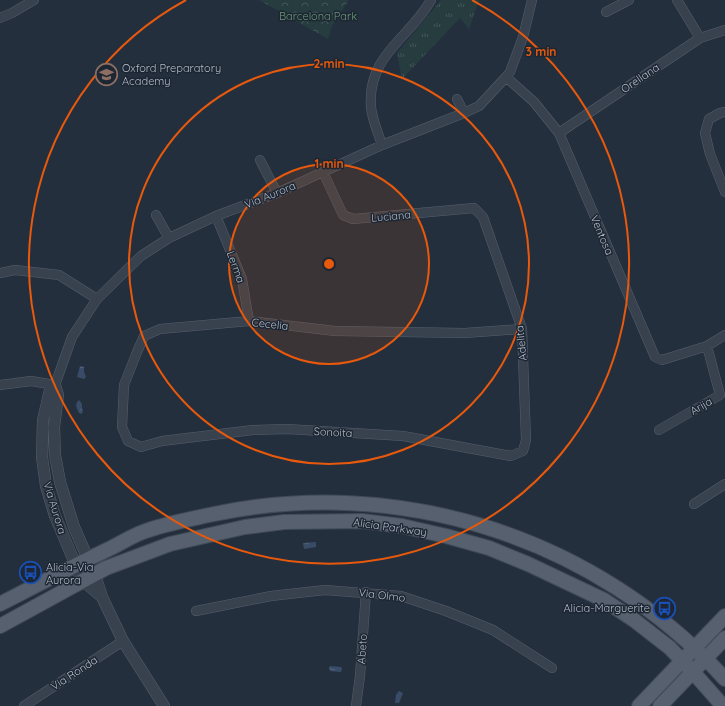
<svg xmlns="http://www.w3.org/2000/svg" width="725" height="706" font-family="Quicksand,sans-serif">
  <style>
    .grass { fill: url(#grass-tufts) }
    .park { fill: url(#park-crowns) }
    .water { fill: url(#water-ripples) }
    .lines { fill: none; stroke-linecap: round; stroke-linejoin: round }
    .minor-casing { stroke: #565f6c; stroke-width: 10 }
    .tertiary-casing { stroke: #565f6c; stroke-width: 12 }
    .primary-casing { stroke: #414a57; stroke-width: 16 }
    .minor { stroke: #38414e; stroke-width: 9 }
    .tertiary { stroke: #38414e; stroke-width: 11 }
    .primary { stroke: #56606e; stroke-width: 14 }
    .ring { fill: none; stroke: #e8590c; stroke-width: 2 }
    .labels { text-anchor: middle; stroke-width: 3; stroke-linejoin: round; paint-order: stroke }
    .park-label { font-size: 11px; fill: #6b9a76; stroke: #1d2633 }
    .poi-label { font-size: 11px; fill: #b4bcc9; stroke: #1d2633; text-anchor: start }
    .street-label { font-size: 11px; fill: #b4bcc9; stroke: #1d2633 }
    .centre { fill: #e8590c; stroke: #1d2633; stroke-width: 2 }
    .ring-label { font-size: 12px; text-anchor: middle; font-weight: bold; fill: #e8590c; stroke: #1d2633; stroke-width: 3; stroke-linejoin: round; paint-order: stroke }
  </style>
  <defs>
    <pattern id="grass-tufts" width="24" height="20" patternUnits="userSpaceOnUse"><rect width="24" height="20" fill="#263c3f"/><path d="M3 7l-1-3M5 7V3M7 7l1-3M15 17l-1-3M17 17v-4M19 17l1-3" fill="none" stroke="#435659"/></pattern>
    <pattern id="park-crowns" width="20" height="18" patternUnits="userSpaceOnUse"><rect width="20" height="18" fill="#263c3f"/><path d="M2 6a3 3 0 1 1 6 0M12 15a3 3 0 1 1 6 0" fill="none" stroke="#435659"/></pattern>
    <pattern id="water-ripples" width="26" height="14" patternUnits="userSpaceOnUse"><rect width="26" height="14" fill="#394c67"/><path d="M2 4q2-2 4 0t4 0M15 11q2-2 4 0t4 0" fill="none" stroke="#53647b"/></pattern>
  </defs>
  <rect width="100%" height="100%" fill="#242f3e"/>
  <path class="grass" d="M441,0H479L469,29L460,18L402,79L397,53Z"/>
  <path class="park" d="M259,0H349L332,26L328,39Z"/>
  <path class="water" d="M80,366L84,367V372L86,377L84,379L77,377Z
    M79,400L82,404V408L83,412L81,414L79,413C77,409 74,404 79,400Z
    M316,542V547L304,549L303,543Z
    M330,666L341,667L342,669L341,672L330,671L329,668Z
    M399,691L403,693L399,703H395L396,695Z"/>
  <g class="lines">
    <defs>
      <path id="minor" d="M677,0L700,38
        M606,12L629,0
        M0,18L12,13L34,0
        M506,77L534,102L559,133L655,357L662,360L707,346L725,335
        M457,99L464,113
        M725,112L720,113L709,119L705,133L710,154L725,192
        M559,133L700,38L725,30
        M382,145C378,133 372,119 371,107C367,55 409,39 431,0
        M260,160L277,193
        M323,172L343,215L353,219L474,208L483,217L522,329L526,440L523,451L511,456L403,436L287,429L253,430L162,441L141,447L128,441L122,427L124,385L137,352L144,336L160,329L249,321L335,331L465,333L522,329
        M156,215L169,238
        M216,216L242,279L249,321
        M0,273L15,270L59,275L97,299
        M0,385L31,381L55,385L72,337L97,299L141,256L169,238L216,216L277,193L382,145L464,113L479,106L506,77L510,72L523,37L532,0
        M659,430L720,395L707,346
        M694,504L725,484
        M196,611L271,596L325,590L401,596L446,611L493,630L552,668
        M24,706L123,641
        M356,706L360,676L366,592"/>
      <path id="tertiary" d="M102,597L82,580L55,516L46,486L42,457L43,420L50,390L55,385L58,395L54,427L55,455L60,482L74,527L95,575L102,597L123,641L164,706"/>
      <path id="primary" d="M0,604C37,585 73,566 111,548C121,543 132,536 143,532C164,524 187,520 209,515C398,474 594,536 725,679
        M0,626L106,568L170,544L245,527L284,522L362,521L402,526L446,536L489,548L528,564L604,600L634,620L670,648L693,672L723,706
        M639,706L725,616
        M660,706L725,638"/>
    </defs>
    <use href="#minor" class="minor-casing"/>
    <use href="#tertiary" class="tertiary-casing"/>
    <use href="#primary" class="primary-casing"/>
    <use href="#minor" class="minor"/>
    <use href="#tertiary" class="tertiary"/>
    <use href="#primary" class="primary"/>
  </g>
  <circle cx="329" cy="264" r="100" fill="#e8590c" fill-opacity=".12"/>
  <g class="ring">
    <circle cx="329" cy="264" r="100"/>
    <circle cx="329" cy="264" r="200"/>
    <path d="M472 0A300 300 0 1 1 186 0"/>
  </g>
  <defs>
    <symbol id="school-ring" viewBox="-11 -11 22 22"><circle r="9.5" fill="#1d2633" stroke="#8d6e63" stroke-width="1.5"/><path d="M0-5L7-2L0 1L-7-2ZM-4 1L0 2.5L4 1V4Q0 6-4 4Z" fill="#8d6e63"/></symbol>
    <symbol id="bus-ring" viewBox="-11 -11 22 22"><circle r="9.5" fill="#1d2633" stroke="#1a4fb4" stroke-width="1.5"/><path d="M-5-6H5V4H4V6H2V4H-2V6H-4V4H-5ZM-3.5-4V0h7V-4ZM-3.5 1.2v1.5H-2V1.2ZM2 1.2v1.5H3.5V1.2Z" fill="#1a4fb4"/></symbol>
  </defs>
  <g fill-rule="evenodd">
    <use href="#school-ring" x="94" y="62" width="25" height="25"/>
    <use href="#bus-ring" x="18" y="560" width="25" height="25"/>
    <use href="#bus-ring" x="652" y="596" width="25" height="25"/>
  </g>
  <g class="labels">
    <g class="park-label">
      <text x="318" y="20">Barcelona Park</text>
    </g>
    <g class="poi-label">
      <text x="122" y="72">Oxford Preparatory<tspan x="122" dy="13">Academy</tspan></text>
      <text x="46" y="571">Alicia-Via<tspan x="46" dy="13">Aurora</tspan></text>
      <text x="650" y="612" text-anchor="end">Alicia-Marguerite</text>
    </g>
    <g class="street-label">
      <text transform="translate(640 78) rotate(-34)" y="4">Orellana</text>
      <text transform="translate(270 195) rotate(-22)" y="4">Via Aurora</text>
      <text transform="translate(391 216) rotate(-5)" y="4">Luciana</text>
      <text transform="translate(602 235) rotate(67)" y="4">Ventosa</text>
      <text transform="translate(236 267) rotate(70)" y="4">Lerma</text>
      <text transform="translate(270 324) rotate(6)" y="4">Cecelia</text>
      <text transform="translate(521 343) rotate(-96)" y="4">Adelita</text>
      <text transform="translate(701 406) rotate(-30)" y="4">Arija</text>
      <text transform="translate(333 432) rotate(3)" y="4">Sonoita</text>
      <text transform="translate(55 508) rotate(73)" y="4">Via Aurora</text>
      <text transform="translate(390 527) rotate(8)" y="4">Alicia Parkway</text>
      <text transform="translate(382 595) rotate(7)" y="4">Via Olmo</text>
      <text transform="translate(362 649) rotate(-86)" y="4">Abeto</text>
      <text transform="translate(74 673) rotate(-33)" y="4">Via Ronda</text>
    </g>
  </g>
  <circle cx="329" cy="264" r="6" class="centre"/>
  <g class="ring-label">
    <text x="541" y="56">3 min</text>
    <text x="329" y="68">2 min</text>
    <text x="329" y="168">1 min</text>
  </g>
</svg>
